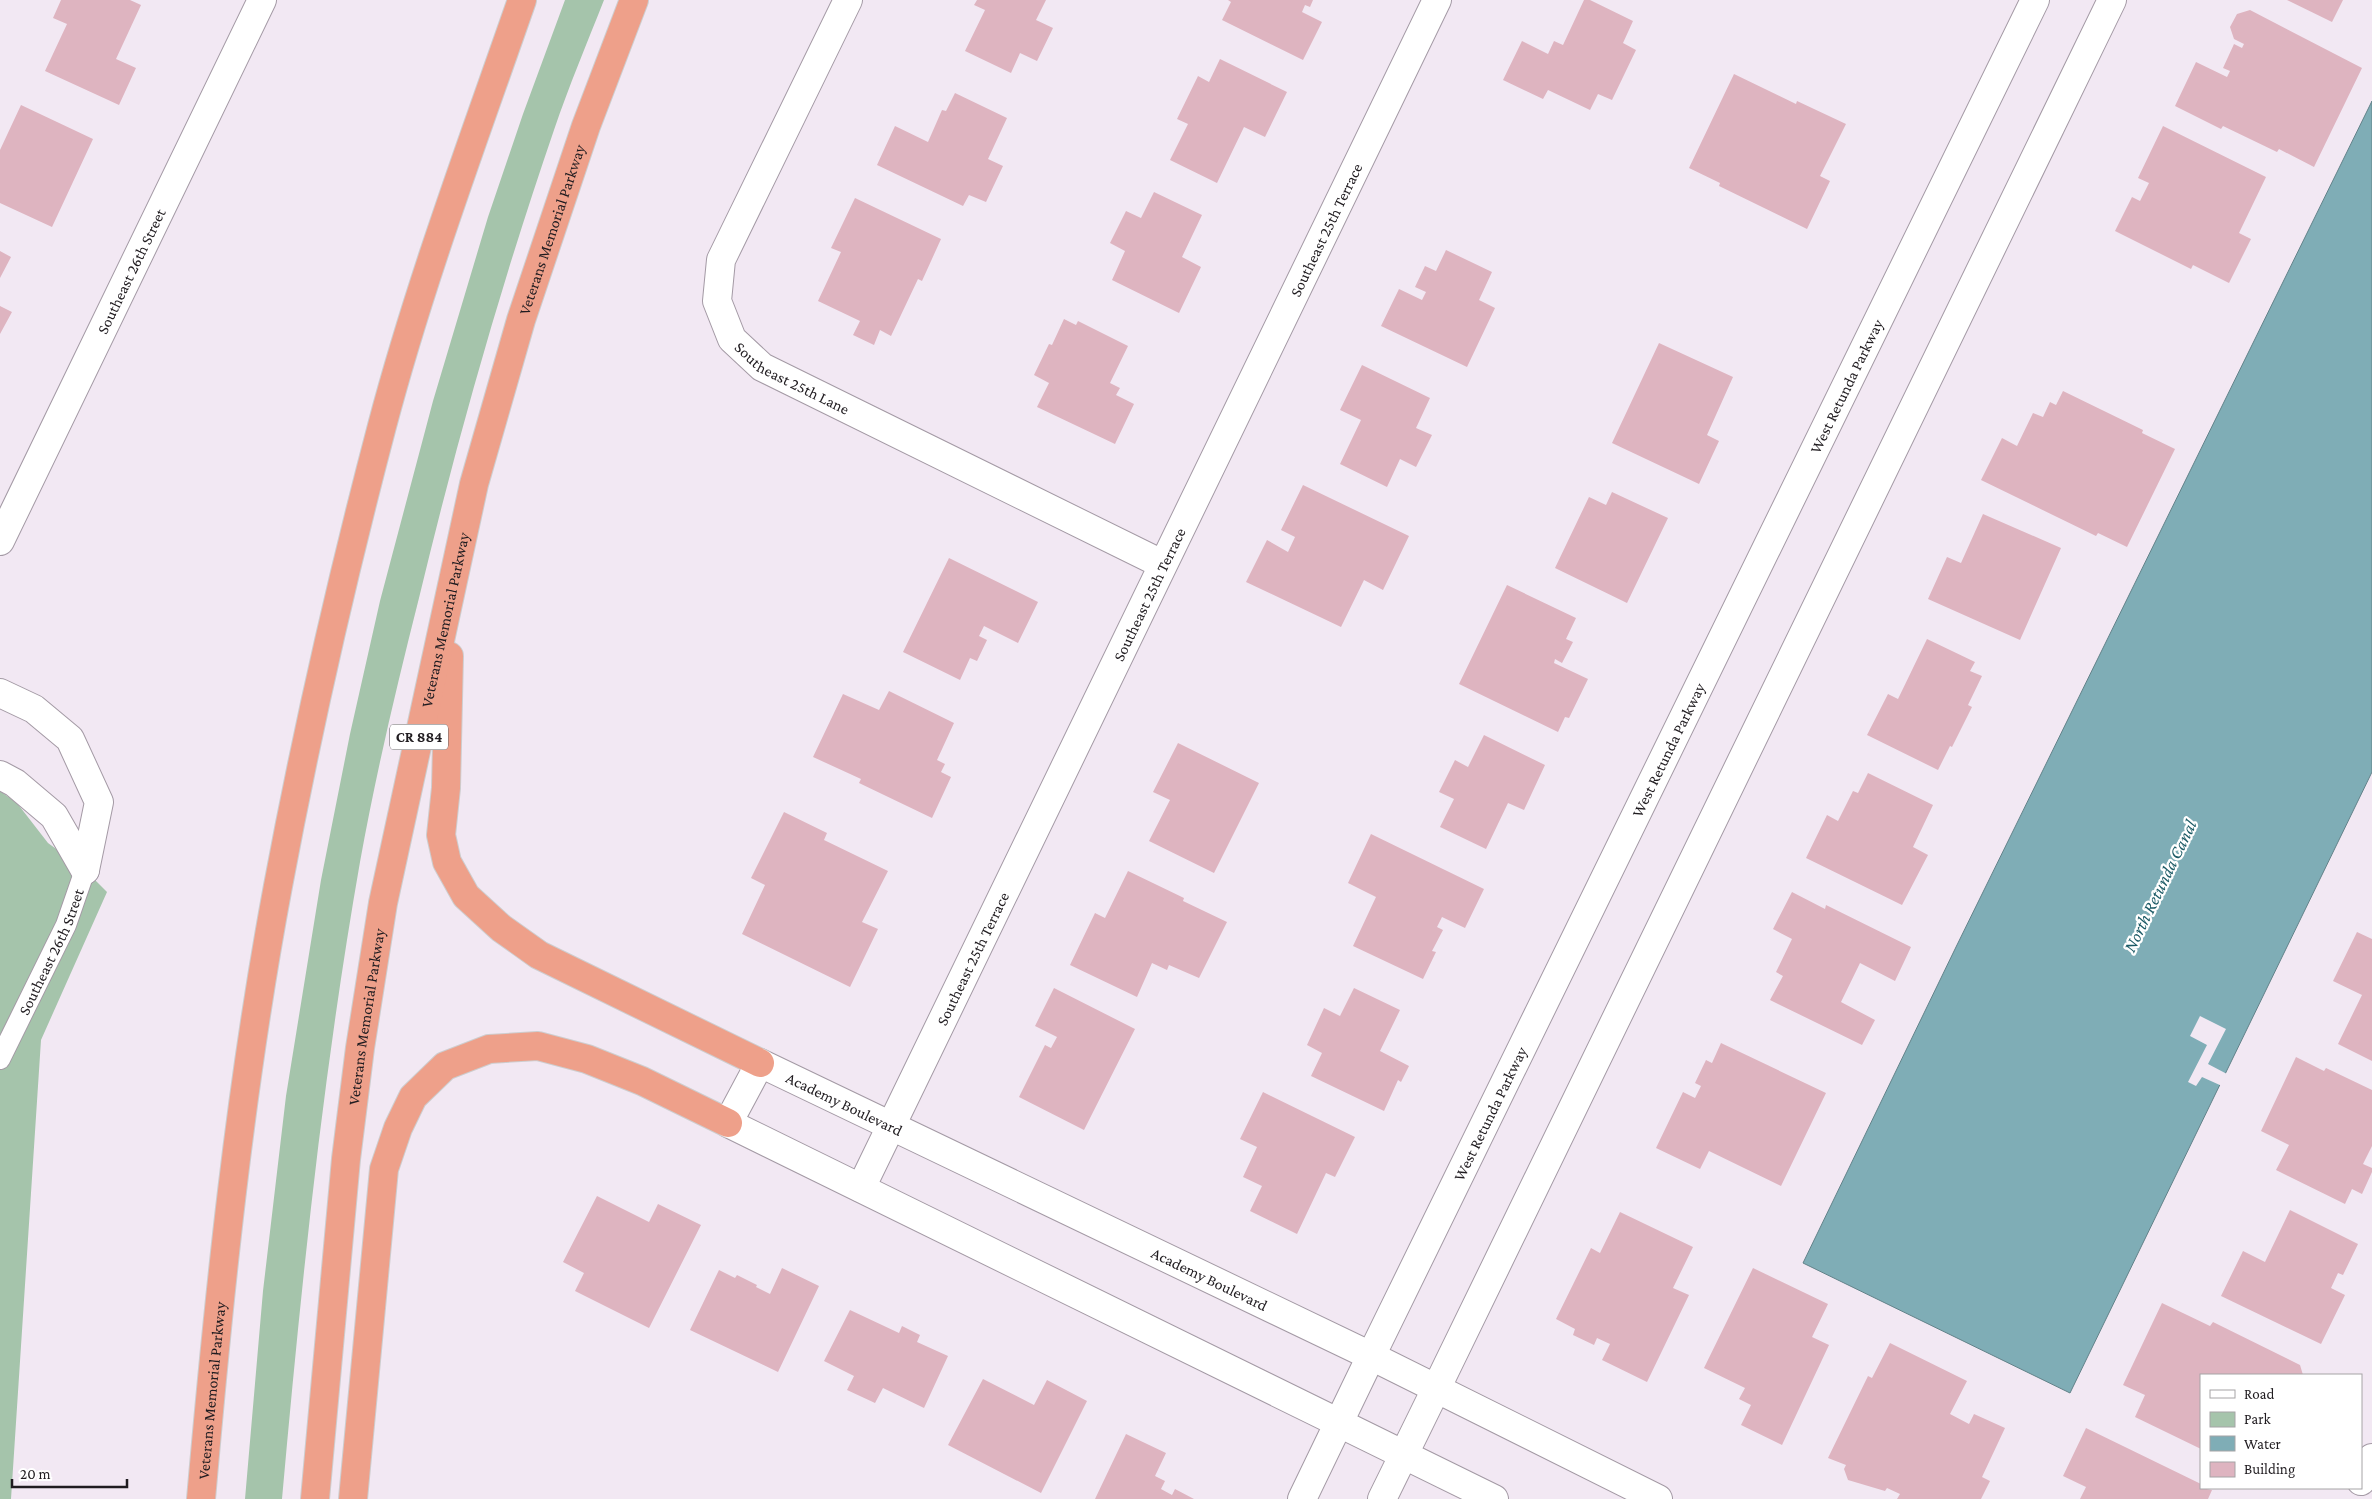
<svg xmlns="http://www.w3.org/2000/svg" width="2372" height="1499" font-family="'Crimson Pro',serif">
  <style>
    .green { fill: #a5c4ab }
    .water { fill: #7fadb6; stroke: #628289 }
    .pier { fill: #f2e8f3 }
    .building { fill: #deb4c0 }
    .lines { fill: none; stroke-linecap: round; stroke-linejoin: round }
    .service-casing { stroke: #a49aa5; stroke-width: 22 }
    .minor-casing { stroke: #a49aa5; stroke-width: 30 }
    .tertiary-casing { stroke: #a49aa5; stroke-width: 30 }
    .trunk-casing { stroke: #cecdce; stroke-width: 30 }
    .service { stroke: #fff; stroke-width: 20 }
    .minor { stroke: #fff; stroke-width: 28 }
    .tertiary { stroke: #fff; stroke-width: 28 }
    .trunk { stroke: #eea08a; stroke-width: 28 }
    .labels { text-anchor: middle; stroke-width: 4.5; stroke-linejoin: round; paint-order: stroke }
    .shield { fill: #fff; stroke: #636063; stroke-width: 1 }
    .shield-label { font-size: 15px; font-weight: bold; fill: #201c20 }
    .street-label { font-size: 16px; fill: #201c20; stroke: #fff }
    .water-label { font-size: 18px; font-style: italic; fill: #1b5a65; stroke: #fff }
  </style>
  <rect width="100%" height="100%" fill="#f2e8f3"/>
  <path class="green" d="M565,0H604C587,43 569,86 554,130C501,284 457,440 419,598C397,685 376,773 360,862C323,1073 301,1286 282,1499H245L263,1291L286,1096L321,880L350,734L380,601L433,401L488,217L523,114Z
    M0,791L17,803L48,843L85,870L107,892L41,1040L11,1499H0Z"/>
  <path class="water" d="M2372,101V772L2070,1393L1803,1263L1956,947Z"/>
  <path class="pier" d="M2200,1016L2226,1029L2208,1064L2227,1074L2222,1086L2202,1077L2196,1086L2188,1082L2207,1045L2190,1036Z"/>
  <path class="building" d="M61,0H130L141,5L116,59L136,68L119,105L45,71L67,24L53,18Z
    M977,0H1046L1036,20L1053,28L1037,61L1020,53L1011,73L965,51L985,10L974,5Z
    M1228,0H1313L1310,7L1305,5L1302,12L1322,22L1303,60L1222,20L1231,2Z
    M1584,0H1590L1633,21L1623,43L1636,50L1612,100L1598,94L1590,110L1548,90L1543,99L1503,80L1522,41L1548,54L1554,41L1563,45Z
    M2287,0H2343L2332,22Z
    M2250,10L2362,68L2314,167L2279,149L2277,152L2223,126L2221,129L2175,106L2196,62L2227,77L2230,71L2223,68L2234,44L2242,48L2244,44L2234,39L2230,27L2237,14Z
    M1220,59L1287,92L1265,137L1244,127L1217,183L1170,160L1188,124L1177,119L1198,76L1209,82Z
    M1734,74L1796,104L1797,101L1846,124L1820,176L1830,181L1807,229L1719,186L1720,183L1689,168Z
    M955,93L1007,118L988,159L1003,166L986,202L969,195L963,206L877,165L895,126L928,142L942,110L946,111Z
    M21,105L93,139L52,227L0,203V150Z
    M2163,126L2266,177L2239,233L2251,239L2229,283L2193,265L2191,269L2115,231L2132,197L2140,201L2149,183L2138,178Z
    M1154,192L1202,215L1182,257L1201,267L1179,313L1112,280L1125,251L1110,243L1126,211L1141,218Z
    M855,198L941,239L922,281L918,279L891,336L880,330L874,345L853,335L860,321L818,301L841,252L831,248Z
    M1446,250L1492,272L1479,300L1495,308L1467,367L1381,326L1399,289L1422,300L1426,292L1415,287L1425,266L1436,271Z
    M0,251L11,257L0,278Z
    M0,306L12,312L0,334Z
    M1064,319L1076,325L1078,321L1128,346L1110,383L1120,388L1116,395L1134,404L1115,444L1037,407L1049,383L1034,375L1049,344L1052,345Z
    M1659,343L1733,377L1707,435L1719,441L1699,484L1612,443Z
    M1362,365L1430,398L1416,428L1432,435L1416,467L1400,459L1387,487L1340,464L1361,420L1340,410Z
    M2063,391L2143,430L2142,433L2175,449L2127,547L2098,533L2096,536L1981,480L2002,438L2017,446L2033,413L2043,417L2050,402L2056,405Z
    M1303,485L1409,536L1383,590L1364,580L1341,627L1246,582L1267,540L1288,552L1295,537L1281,530Z
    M1612,492L1668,518L1627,603L1555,568L1589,497L1606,505Z
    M1983,514L2061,548L2020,640L1928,599L1947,557L1961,563Z
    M949,558L1038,602L1018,643L984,626L979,636L987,640L977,661L970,658L960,680L903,652Z
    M1507,585L1576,618L1566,639L1573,642L1562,663L1555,659L1554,663L1588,679L1569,718L1565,717L1558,732L1459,684Z
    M1927,639L1975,662L1970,671L1982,676L1968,705L1972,707L1952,747L1950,746L1938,770L1867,735L1888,694L1898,699Z
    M889,691L954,723L937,760L945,764L941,772L951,777L932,818L859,783L861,779L813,757L843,694L879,710Z
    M1484,735L1545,765L1524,810L1508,803L1486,849L1440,827L1454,799L1439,792L1455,760L1468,767Z
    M1178,743L1259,783L1214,873L1149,841L1170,800L1153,792Z
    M1868,773L1933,805L1913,847L1928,855L1902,905L1806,858L1827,815L1838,821L1853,791L1858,793Z
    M784,812L827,833L824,840L888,871L862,922L878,929L850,987L742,934L765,885L751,878Z
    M1371,834L1484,889L1465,928L1442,917L1437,927L1443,930L1432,951L1436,952L1423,979L1353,946L1376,897L1348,883Z
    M1128,871L1184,898L1183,901L1227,922L1199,978L1169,965L1167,970L1152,963L1137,997L1070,965L1095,913L1105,918Z
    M1792,892L1825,909L1826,905L1911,947L1895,981L1860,963L1841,1002L1875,1020L1862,1045L1770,1000L1783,976L1776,972L1792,939L1773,929Z
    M2357,932L2372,939V1061L2338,1044L2362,995L2333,981Z
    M1054,988L1135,1029L1084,1130L1019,1097L1045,1045L1051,1048L1057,1037L1035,1026Z
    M1354,988L1400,1010L1380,1051L1409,1066L1401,1082L1398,1080L1384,1111L1311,1076L1322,1053L1307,1045L1324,1008L1340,1016Z
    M1721,1043L1826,1093L1781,1186L1709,1151L1700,1169L1656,1148L1683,1092L1695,1098L1701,1086L1695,1083L1706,1060L1712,1063Z
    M2296,1057L2324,1071L2326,1068L2372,1090V1146L2363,1164L2372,1168V1172L2362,1194L2352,1189L2345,1204L2276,1170L2289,1145L2261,1131Z
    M1263,1092L1355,1137L1335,1177L1326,1173L1297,1234L1250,1211L1262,1186L1243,1177L1257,1147L1240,1139Z
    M597,1196L649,1222L658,1204L701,1225L649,1328L575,1291L584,1273L563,1262Z
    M2290,1210L2358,1244L2343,1275L2338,1273L2331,1288L2345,1295L2321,1344L2221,1296L2243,1251L2265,1262Z
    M1620,1212L1693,1247L1673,1288L1689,1295L1647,1382L1602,1360L1610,1344L1597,1338L1594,1345L1573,1335L1575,1329L1556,1319L1591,1248L1600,1253Z
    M782,1268L819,1286L778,1372L690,1330L719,1270L735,1278L737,1275L757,1285L756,1287L770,1294Z
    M1753,1268L1828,1304L1812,1337L1829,1345L1782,1445L1741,1425L1751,1405L1739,1399L1745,1388L1704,1368Z
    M2162,1303L2210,1326L2213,1322L2300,1365L2303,1375H2201V1449L2135,1417L2145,1395L2123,1385Z
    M850,1310L899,1333L902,1326L920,1335L917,1342L948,1356L924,1408L883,1388L875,1403L847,1390L854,1376L824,1361Z
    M1890,1343L1967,1381L1950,1414L1969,1424L1974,1414L2005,1428L1982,1477L1990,1481L1981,1499H1897L1900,1494L1887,1488L1885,1491L1848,1480L1844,1469L1846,1465L1828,1458L1868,1376L1872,1378Z
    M983,1379L1034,1405L1047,1380L1087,1401L1041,1493L948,1445Z
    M2086,1428L2201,1484V1488L2212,1490L2208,1499H2080L2086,1487L2063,1476Z
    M1126,1434L1166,1453L1155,1476L1165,1481L1161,1489L1172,1495L1175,1489L1194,1499H1095Z"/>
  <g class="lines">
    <defs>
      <g id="service">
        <path id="s1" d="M0,1059L66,925L85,870"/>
      </g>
      <g id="minor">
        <path id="s2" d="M848,0L721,260L717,301L732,339L762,367L1162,564"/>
        <path id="s3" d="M0,541L262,0"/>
        <path d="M0,693L34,709L70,739L99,802L85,870"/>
        <path d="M0,775L15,783L54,816L85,870"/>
        <path id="s4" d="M861,1188L1437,0"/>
        <path id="s5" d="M1371,1356L2035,0"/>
        <path d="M1436,1389L2112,0"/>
        <path d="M2361,1481L2372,1458"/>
      </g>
      <g id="tertiary">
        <path d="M1302,1499L1371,1356"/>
        <path d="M1382,1499L1436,1389"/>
        <path id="s6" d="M1494,1499L728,1123L760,1063L1371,1356L1658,1499"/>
      </g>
      <g id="trunk">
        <path d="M449,656L446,788L441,835L447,862L466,896L501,928L539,955L760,1063"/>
        <path id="s7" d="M201,1499C219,1294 240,1088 278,886C307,731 342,578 382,426C420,282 473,141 522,0"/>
        <path id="s8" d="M315,1499L346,1159L360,1048L383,903L474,484L521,320L586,126L634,0"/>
        <path d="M353,1499L384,1169L398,1128L413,1097L445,1066L489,1049L538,1046L587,1059L642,1081L728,1123"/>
      </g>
    </defs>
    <use href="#service" class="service-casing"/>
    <use href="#minor" class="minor-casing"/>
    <use href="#tertiary" class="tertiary-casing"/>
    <use href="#trunk" class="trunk-casing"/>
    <use href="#service" class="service"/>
    <use href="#minor" class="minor"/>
    <use href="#tertiary" class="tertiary"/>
    <use href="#trunk" class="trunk"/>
  </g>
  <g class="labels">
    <rect class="shield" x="390" y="724.5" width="58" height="25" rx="4"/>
    <g class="shield-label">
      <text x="419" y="742">CR 884</text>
    </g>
    <g class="street-label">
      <text dy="6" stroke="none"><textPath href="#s8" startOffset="1295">Veterans Memorial Parkway</textPath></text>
      <text dy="6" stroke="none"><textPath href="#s4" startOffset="1065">Southeast 25th Terrace</textPath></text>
      <text dy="6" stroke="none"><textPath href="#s3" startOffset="300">Southeast 26th Street</textPath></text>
      <text dy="6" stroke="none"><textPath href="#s2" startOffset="444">Southeast 25th Lane</textPath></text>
      <text dy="6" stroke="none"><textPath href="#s5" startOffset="1080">West Retunda Parkway</textPath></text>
      <text dy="6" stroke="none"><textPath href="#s4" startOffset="660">Southeast 25th Terrace</textPath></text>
      <text dy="6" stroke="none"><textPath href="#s8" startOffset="890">Veterans Memorial Parkway</textPath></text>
      <text dy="6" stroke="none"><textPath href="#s5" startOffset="675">West Retunda Parkway</textPath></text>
      <text dy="6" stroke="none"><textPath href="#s1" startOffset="119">Southeast 26th Street</textPath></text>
      <text dy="6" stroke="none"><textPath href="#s4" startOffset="255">Southeast 25th Terrace</textPath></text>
      <text dy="6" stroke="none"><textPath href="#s8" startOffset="485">Veterans Memorial Parkway</textPath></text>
      <text dy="6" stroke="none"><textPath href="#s6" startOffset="1015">Academy Boulevard</textPath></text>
      <text dy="6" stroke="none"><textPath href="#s5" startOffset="270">West Retunda Parkway</textPath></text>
      <text dy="6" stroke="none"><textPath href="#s6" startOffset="1420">Academy Boulevard</textPath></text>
      <text dy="6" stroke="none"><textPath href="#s7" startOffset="109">Veterans Memorial Parkway</textPath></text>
    </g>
    <g class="water-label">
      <text transform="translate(2160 886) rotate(-64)" y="6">North Retunda Canal</text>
    </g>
  </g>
  <rect x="2200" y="1374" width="162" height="115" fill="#ffffff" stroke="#a6a4a6"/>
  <rect x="2210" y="1390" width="25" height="8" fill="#ffffff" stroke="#a6a4a6"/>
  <text x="2244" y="1399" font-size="15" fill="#201c20">Road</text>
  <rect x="2210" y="1412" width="25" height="15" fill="#a5c4ab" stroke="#a6a4a6"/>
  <text x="2244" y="1424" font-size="15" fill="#201c20">Park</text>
  <rect x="2210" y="1436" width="25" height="15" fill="#7fadb6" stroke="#a6a4a6"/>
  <text x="2244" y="1449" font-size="15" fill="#201c20">Water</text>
  <rect x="2210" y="1462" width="25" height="15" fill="#deb4c0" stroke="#a6a4a6"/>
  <text x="2244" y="1474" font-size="15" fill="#201c20">Building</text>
  <path d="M12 1479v8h115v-8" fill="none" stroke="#201c20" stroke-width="2.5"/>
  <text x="20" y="1479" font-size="15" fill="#201c20" stroke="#ffffff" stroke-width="4" paint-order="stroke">20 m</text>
</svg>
